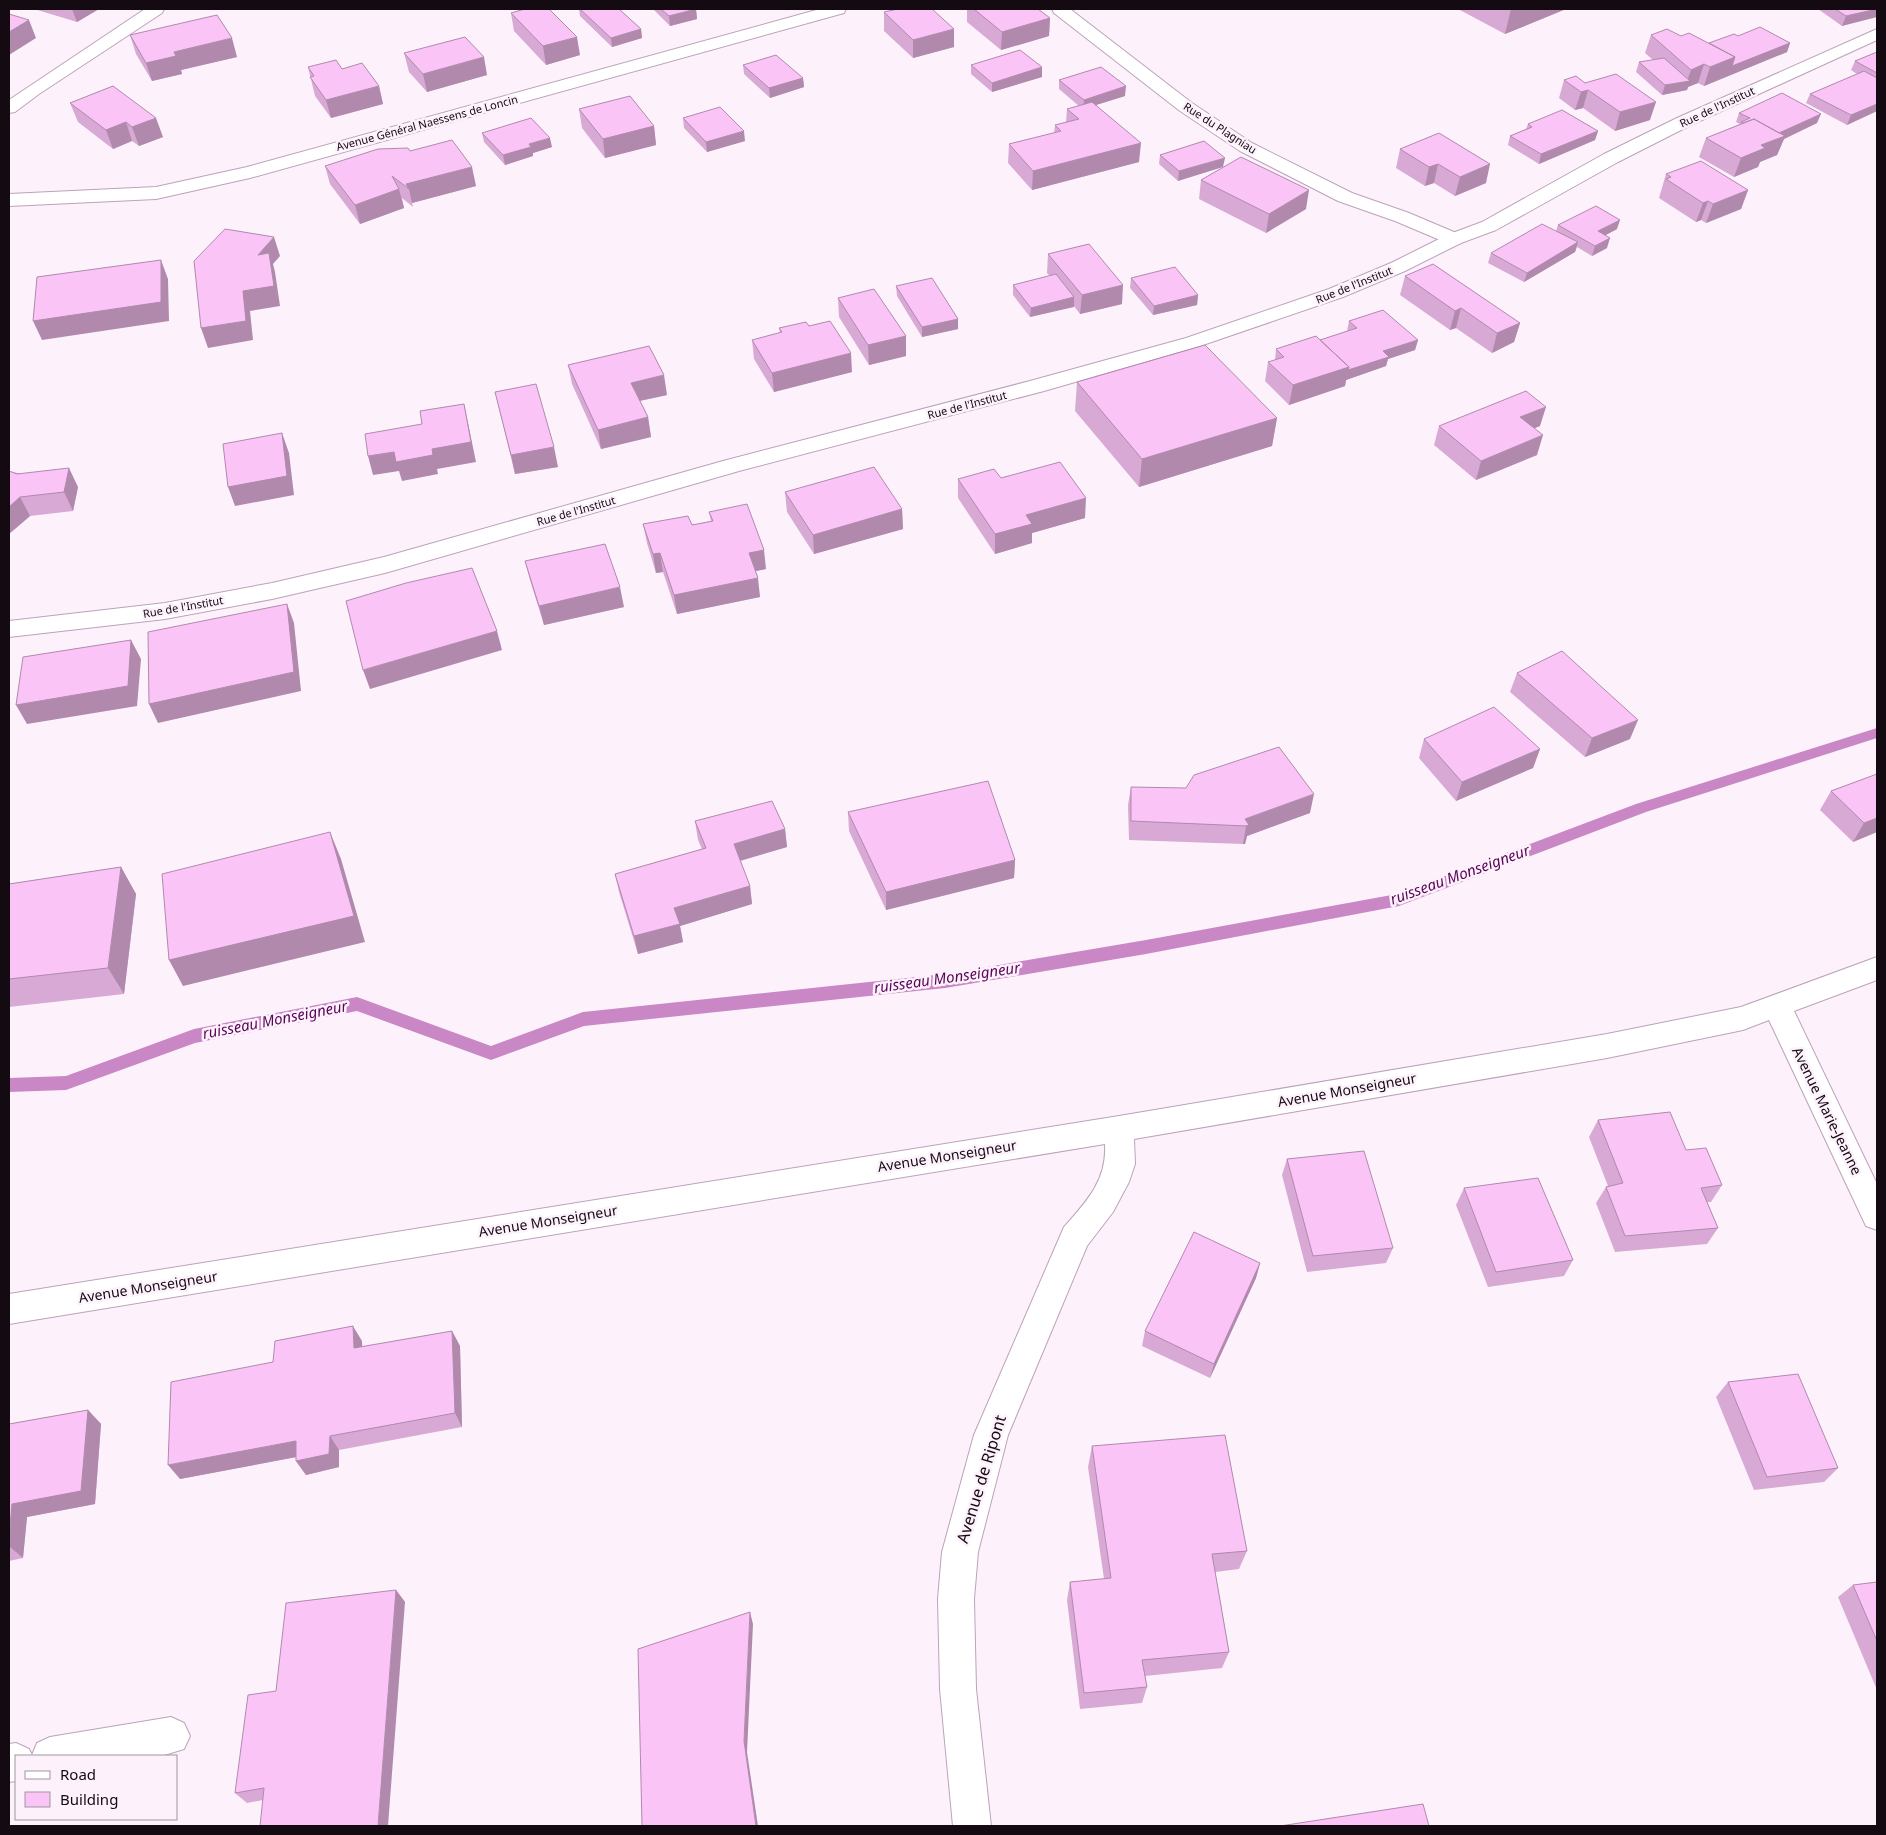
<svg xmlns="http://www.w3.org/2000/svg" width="1886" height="1835" font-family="'Noto Sans',sans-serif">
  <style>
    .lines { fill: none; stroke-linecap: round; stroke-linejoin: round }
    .stream { fill: #c988c5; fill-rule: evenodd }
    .street-casing { stroke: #bca2ba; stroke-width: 2 }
    .secondary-casing { stroke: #bca2ba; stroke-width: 2 }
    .street { fill: #fff; fill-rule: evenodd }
    .secondary { fill: #fff; fill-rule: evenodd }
    .wall { fill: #d8a9d4 }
    .shaded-wall { fill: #b089ad }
    .building { fill: #fbc4f7; stroke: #b089ad }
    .labels { text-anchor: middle; stroke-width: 5; stroke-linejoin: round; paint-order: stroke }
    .far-street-label { font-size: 11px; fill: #130a12; stroke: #fdf2fc }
    .street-label { font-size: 14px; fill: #130a12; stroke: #fdf2fc }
    .water-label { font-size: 15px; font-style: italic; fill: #580557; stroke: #fdf2fc }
    .near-street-label { font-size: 16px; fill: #130a12; stroke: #fdf2fc }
  </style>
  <rect width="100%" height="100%" fill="#fdf2fc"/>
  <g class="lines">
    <path class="stream" d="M1877,728V738L1646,812L1399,906L1146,954L945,988L584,1026L491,1060L357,1011L195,1043L66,1090L9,1092V1078L66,1076L194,1029L357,997L491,1046L583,1012L945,974L1146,940L1397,894L1636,804Z"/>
    <defs>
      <path id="street" d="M145,9H164L162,13L39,94L15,112L9,113V100Z
        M820,9H846L844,13L250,178L156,199L9,206V194L156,187L247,167Z
        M1052,9H1070L1192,103L1252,143L1352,193L1409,213L1461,235L1464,239L1461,243L1454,245L1447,243L1395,221L1338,201L1240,151L1180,111L1054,13Z
        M1877,957V980L1794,1011L1877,1184V1230L1866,1226L1769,1020L1743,1030L1607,1058L1134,1139L1135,1164L1129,1182L1113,1212L1087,1246L1008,1435L978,1552L974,1599L976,1689L991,1826H953L940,1689L938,1599L942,1552L974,1435L1064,1227C1087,1201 1107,1180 1105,1144L9,1324V1294L1119,1116L1607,1034L1741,1007Z
        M171,1717L184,1723L190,1736L184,1749L161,1756H16V1781L9,1782V1744L16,1743L29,1749L32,1755L37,1743L50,1737Z"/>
      <path id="secondary" d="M1877,29V40L1689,126L1618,162L1496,230L1461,243L1405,271L1343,297L1200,346L1044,391L739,471L385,573L272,599L165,619L9,637V621L165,603L272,583L384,557L723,461L1030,381L1186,338L1329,289L1391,263L1447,235L1482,222L1604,154L1677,118Z"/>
    </defs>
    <use href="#street" class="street-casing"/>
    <use href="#secondary" class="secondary-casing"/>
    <use href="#street" class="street"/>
    <use href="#secondary" class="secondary"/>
  </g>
  <path class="wall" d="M34,9H99L77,22Z
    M579,9H619L641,29L642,38L612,47L580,16Z
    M653,9H696L697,19L670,26Z
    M967,9H1025L1050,18L1049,36L1001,50L967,22Z
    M1458,9H1566L1505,34Z
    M1818,9H1877L1842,26Z
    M884,12L954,47L913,58L884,31Z
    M511,13L580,55L546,65L514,31Z
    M130,35L237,57L181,70L182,74L152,81L136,54Z
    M1651,35L1681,36L1709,43L1738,36L1790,43L1787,52L1704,86L1698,83L1688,87L1687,90L1662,95L1636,72L1639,62L1653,60L1645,53Z
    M1877,52V111L1847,125L1806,103L1810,94L1857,74L1851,70L1855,61Z
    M404,53L487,75L427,92L409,72Z
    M743,65L803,78L804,87L770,98L744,74Z
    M971,65L1042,77L992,92L971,74Z
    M308,67L342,69L379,86L383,104L331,118L315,96Z
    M1059,80L1125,96L1096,105L1139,162L1032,190L1008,163L1009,144L1054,133L1055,125L1066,122L1067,109L1079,106L1059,89Z
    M1564,80L1585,83L1650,120L1615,131L1583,108L1575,110L1559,98Z
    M113,86L163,137L139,146L132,141L113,149L78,122L70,103Z
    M579,109L654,126L656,145L605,158L582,128Z
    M1739,113L1817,123L1784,139L1777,155L1760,162L1758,167L1734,177L1699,157L1706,138L1740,124L1736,122Z
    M683,118L745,141L707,152L684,128Z
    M1528,124L1598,131L1595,140L1539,164L1508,145L1510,136L1526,129Z
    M482,133L552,147L533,153V156L505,165L484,142Z
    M1204,141L1178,181L1159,164L1160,155Z
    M1400,149L1486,183L1455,196L1434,183L1425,186L1396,168Z
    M410,151L476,186L412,203L413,207L402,198L404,208L360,224L330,184L325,166Z
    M1666,174L1748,190L1741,209L1706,223L1701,220L1696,222L1659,198Z
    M1201,180L1306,209L1266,233L1199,199Z
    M1558,225L1617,229L1605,235L1607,248L1592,256L1577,247L1575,252L1524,282L1488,263L1491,253L1556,231Z
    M1048,254L1122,304L1080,314L1074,306L1030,317L1013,295V285L1050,276L1047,273Z
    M1405,276L1520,323L1514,342L1492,353L1456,328L1450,330L1400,295Z
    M1131,278L1198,295L1197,305L1153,315L1130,288Z
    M896,286L958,329L922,337L897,296Z
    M838,298L906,356L869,365L839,317Z
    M1349,321L1418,340L1415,350L1388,359L1386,366L1346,380L1345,386L1289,405L1265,381L1268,362L1275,360L1276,349L1320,340L1347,331Z
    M809,326L852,372L774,392L754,359L752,340L780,333L779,328Z
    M568,365L667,395L640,401L648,417L651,437L601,449L572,384Z
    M1077,382L1277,418L1272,446L1139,487L1075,411Z
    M495,392L558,467L515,474Z
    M1439,426H1540L1534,428L1537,455L1476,480L1434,445Z
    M9,471L78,487L73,511L30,516L9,534Z
    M1001,478L1085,518L1032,533V543L995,554L958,498V479Z
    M785,492L902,509L903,529L814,554L787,512Z
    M709,512L766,569L755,571L760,597L677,614L663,572L656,573L647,543L643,524L692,525L711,521Z
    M525,561L624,607L544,625L530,580Z
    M1517,673L1630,739L1585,757L1510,692Z
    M1424,739L1540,749L1533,768L1456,801L1419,758Z
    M1877,774V832L1853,842L1820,810L1831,791Z
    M1131,787L1310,813L1247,836L1245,844H1243L1129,840L1128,805Z
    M848,812L1015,860L1014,878L886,910L849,831Z
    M695,821L785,829L787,847L740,861L750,886L752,904L680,926L683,942L638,954L619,892L615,874L702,849L698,840Z
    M121,867L136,894L124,994L9,1007V884Z
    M1598,1120L1686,1150L1722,1185L1711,1202H1707L1718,1228L1707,1244L1615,1252L1596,1203L1606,1187L1608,1186L1589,1137Z
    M1287,1159L1393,1248L1386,1263L1307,1272L1282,1175Z
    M1464,1188L1573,1260L1564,1276L1488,1287L1456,1205Z
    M1260,1263L1256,1278L1210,1378L1142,1346L1145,1331Z
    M452,1331L460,1346L462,1427L339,1450V1467L306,1475L296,1461V1457L180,1479L273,1362L362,1341V1347Z
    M1728,1382L1838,1468L1824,1482L1754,1490L1716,1397Z
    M88,1410L101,1424L95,1504L27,1517L23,1558L9,1561V1424Z
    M1092,1446L1247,1551L1239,1569L1215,1572L1229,1652L1222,1668L1145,1676L1147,1687L1142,1703L1080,1709L1067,1600L1070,1582L1104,1579L1088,1467Z
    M1877,1582V1690L1838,1597L1853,1585Z
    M396,1590L405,1602L263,1800L247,1803L235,1793L276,1691Z"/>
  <path class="shaded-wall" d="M72,9H99L77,22Z
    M696,9L697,19L670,26L669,16Z
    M1511,9H1566L1505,34Z
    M1877,9V17L1842,26L1846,16Z
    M1050,18L1049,36L1001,50L1002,32Z
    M29,20L36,38L9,55V32Z
    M641,29L642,38L612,47L611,38Z
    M954,29V47L913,58V40Z
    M577,37L580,55L546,65L543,46Z
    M232,38L237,57L181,70L182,74L152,81L146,63L174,52Z
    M1790,43L1787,52L1704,86L1710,67L1735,57Z
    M484,57L487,75L427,92L423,74Z
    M1704,64L1698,83L1688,87L1687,90L1662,95L1665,85L1687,81L1691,70Z
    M1042,67V77L992,92V83Z
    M803,78L804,87L770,98L769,88Z
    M379,86L383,104L331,118L326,100Z
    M1126,86L1125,96L1083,109L1084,100Z
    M1588,90L1583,108L1575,110L1581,92Z
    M1656,102L1650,120L1615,131L1620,112Z
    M1877,104V111L1847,125L1851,115Z
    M1821,114L1817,123L1784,139L1777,155L1760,162L1758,167L1734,177L1741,158L1768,138Z
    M156,118L163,137L139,146L132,127Z
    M126,122L132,141L113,149L106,130Z
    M654,126L656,145L605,158L603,139Z
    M744,131L745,141L707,152L706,142Z
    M1598,131L1595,140L1539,164L1541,154Z
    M550,138L552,147L533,153V156L505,165L503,155L529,144Z
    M1141,143L1139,162L1032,190L1033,171Z
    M1225,158L1223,167L1178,181L1179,171Z
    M1438,164L1434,183L1425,186L1429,167Z
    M1490,164L1486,183L1455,196L1460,177Z
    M472,167L476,186L412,203L409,189L406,184Z
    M399,189L404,208L360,224L355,205Z
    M1309,190L1306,209L1266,233L1269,214Z
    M1748,190L1741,209L1706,223L1713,204Z
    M1708,201L1701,220L1696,222L1703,203Z
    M1620,220L1617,229L1595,241L1598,231Z
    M274,237L280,256L273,264L275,272L280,306L250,311L253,340L208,348L201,328L243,291L258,255Z
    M1610,238L1607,248L1592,256L1595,246Z
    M1578,242L1575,252L1524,282L1527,273Z
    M161,260L168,279L169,321L42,340L33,321Z
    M1123,285L1122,304L1080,314L1082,295Z
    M1198,295L1197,305L1153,315L1154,306Z
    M1074,297V307L1030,317L1031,308Z
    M1461,308L1456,328L1450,330L1455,311Z
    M958,319V329L922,337V327Z
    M1520,323L1514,342L1492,353L1497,333Z
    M906,336V356L869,365L868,345Z
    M1418,340L1415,350L1388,359L1386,366L1346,380L1345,386L1289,405L1293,385L1349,367L1383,351Z
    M851,353L852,372L774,392L772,373Z
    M664,375L667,395L634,402L631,383Z
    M464,404L468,423L476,462L437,469L438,474L402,481L399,471L373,475L368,456L394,452L432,449Z
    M1546,407L1540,426L1514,437L1520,417Z
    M648,417L651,437L601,449L598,430Z
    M1277,418L1272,446L1139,487L1142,459Z
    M282,433L289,453L294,495L235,506L228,487Z
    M1543,435L1537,455L1476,480L1481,461Z
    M554,447L558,467L515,474L511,455Z
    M69,468L78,487L73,511L64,492Z
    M20,497L30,516L9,534V507Z
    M1086,498L1085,518L1032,533V543L995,554V534L1026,515Z
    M902,509L903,529L814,554L813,535Z
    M764,550L766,569L751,572L749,553Z
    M660,553L663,572L656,573L653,554Z
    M758,578L760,597L677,614L674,595Z
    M620,587L624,607L544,625L539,606Z
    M287,604L294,623L301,691L158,723L149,704Z
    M497,631L502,650L370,689L363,670Z
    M131,640L141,659L137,706L27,724L16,705Z
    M1638,720L1630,739L1585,757L1592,738Z
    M1540,749L1533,768L1456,801L1462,782Z
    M1314,794L1310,813L1247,836L1245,844H1243L1246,826L1245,819Z
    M1877,818V832L1853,842L1864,823Z
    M785,829L787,847L736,862L734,844Z
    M330,832L341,859L365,942L183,986L169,960Z
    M1015,860L1014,878L886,910V892Z
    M121,867L136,894L124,994L108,968Z
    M750,886L752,904L680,926L683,942L638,954L634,936L674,908Z
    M1260,1263L1256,1278L1210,1378L1214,1364Z
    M353,1326L362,1341L363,1363L354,1348Z
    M452,1331L460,1346L462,1427L455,1413Z
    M88,1410L101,1424L95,1504L27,1517L23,1558L9,1546L12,1504Z
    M330,1436L339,1450V1467L306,1475L296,1461Z
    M296,1441L307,1455L180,1479L168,1465Z
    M396,1590L405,1602L388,1826H378Z
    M750,1612L753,1624L747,1752L758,1826H756L744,1741Z"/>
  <path class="building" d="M525,9H549L577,37L543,46L511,13Z
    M580,9H619L641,29L611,38Z
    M661,9H696L669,16Z
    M898,9H932L954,29L913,40L884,12Z
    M974,9H1038L1050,18L1002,32Z
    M1835,9H1877L1846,16Z
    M9,14L29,20L9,32Z
    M217,15L232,38L174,52L176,56L146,63L130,35Z
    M1760,27L1790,43L1732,66L1735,57L1709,43L1734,34L1738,36Z
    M1667,29L1681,36L1689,33L1735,57L1710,67L1704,64L1691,70L1651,35Z
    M465,37L484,57L423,74L404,53Z
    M1020,50L1042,67L992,83L971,65Z
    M1877,52V73L1855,61Z
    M776,55L803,78L769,88L743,65Z
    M1664,58L1690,81L1665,85L1639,62Z
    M336,60L342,69L362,63L379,86L326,100L310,77L314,76L308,67Z
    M1101,67L1126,86L1084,100L1059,80Z
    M1864,71L1877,78V104L1851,115L1810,94Z
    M1616,74L1656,102L1620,112L1588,90L1581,92L1564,80L1576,76L1585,83Z
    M113,86L156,118L132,127L126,122L106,130L70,103Z
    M1782,93L1821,114L1779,133L1754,119L1743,123L1741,122L1750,118L1739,113Z
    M630,96L654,126L603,139L579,109Z
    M1092,102L1141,143L1033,171L1009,144L1061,131L1055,125L1079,119L1067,109Z
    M720,107L744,131L706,142L683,118Z
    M1562,110L1598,131L1541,154L1510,136L1532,127L1528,124Z
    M531,118L550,138L529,144L531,147L503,155L482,133Z
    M1754,119L1785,136L1761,145L1765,148L1741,158L1706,138Z
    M1439,133L1490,164L1460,177L1438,164L1429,167L1400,149Z
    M452,140L472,167L406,184L409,189L392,176L399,189L355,205L325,166L378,149L408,148L410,151Z
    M1204,141L1225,158L1179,171L1160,155Z
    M1241,157L1309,190L1269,214L1201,180Z
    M1701,161L1748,190L1713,204L1708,201L1703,203L1666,179L1671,177L1666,174Z
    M1596,206L1620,220L1598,231L1610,238L1595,246L1558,225Z
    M1542,224L1578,242L1527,273L1491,253Z
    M225,229L274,237L258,255L269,253L274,286L243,291L246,321L201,328L194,261Z
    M1089,244L1123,285L1082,295L1048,254Z
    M161,260V302L33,321L37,277Z
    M1433,264L1520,323L1497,333L1461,308L1455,311L1405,276Z
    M1175,267L1198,295L1154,306L1131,278Z
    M1056,274L1074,297L1031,308L1013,285Z
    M932,278L958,319L922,327L896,286Z
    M874,289L906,336L868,345L838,298Z
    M1383,310L1418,340L1383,351L1389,357L1348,370L1349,367L1320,340L1357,328L1349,321Z
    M830,321L851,353L772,373L752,340L782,332L779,328L806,322L809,326Z
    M1316,336L1349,367L1293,385L1268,362L1284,357L1276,349Z
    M1205,345L1277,418L1142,459L1077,382Z
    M649,346L664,375L631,383L648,417L598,430L568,365Z
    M536,384L554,447L511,455L495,392Z
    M1526,391L1546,407L1520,417L1543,435L1481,461L1439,426Z
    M464,404L471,442L432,449L433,455L396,462L394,452L368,456L365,434L422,424L420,411Z
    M282,433L287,476L228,487L223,444Z
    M1060,462L1086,498L1026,515L1032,524L995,534L958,479L994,469L1001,478Z
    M874,467L902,509L813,535L785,492Z
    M69,468L64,492L20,497L9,507V471L17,474Z
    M747,504L764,550L749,553L758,578L674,595L660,553L653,554L643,524L688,516L692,525L713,521L709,512Z
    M605,544L620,587L539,606L525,561Z
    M472,568L497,631L363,670L346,601L406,583Z
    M287,604L294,672L149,704L148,632Z
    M131,640L128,686L16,705L23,657Z
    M1562,651L1638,720L1592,738L1517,673Z
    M1494,707L1540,749L1462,782L1424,739Z
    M1279,747L1314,794L1245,819L1249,825L1246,826L1131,821V787L1186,788L1194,775Z
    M1877,774V818L1864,823L1831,791Z
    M988,781L1015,860L886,892L848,812Z
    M772,801L785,829L734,844L750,886L674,908L680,924L634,936L615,874L706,848L695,821Z
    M330,832L354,916L169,960L162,874Z
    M121,867L108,968L9,979V884Z
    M1670,1112L1686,1150L1706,1148L1722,1185L1701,1188L1718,1228L1625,1236L1606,1187L1623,1183L1598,1120Z
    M1364,1151L1393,1248L1313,1256L1287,1159Z
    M1538,1178L1573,1260L1496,1272L1464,1188Z
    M1194,1232L1260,1263L1214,1364L1145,1331Z
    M353,1326L354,1348L452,1331L455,1413L330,1436L329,1454L296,1461V1441L168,1465L171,1382L273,1362L275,1341Z
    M1798,1374L1838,1468L1767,1477L1728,1382Z
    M88,1410L81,1491L12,1504L9,1538V1424Z
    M1225,1435L1247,1551L1212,1554L1229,1652L1142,1660L1147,1687L1084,1693L1070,1582L1111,1578L1092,1446Z
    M1877,1582V1641L1853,1585Z
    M396,1590L378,1826H260L264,1788L235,1793L248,1695L276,1691L286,1603Z
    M750,1612L744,1741L756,1826H642L638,1649Z
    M1423,1804L1429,1826H1280Z"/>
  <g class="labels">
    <g class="far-street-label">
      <text transform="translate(1717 107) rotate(-25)" y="4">Rue de l'Institut</text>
      <text transform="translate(427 123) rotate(-15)" y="4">Avenue Général Naessens de Loncin</text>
      <text transform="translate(1220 128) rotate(33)" y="4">Rue du Plagniau</text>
      <text transform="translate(1354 285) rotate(-22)" y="4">Rue de l'Institut</text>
      <text transform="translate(967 405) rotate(-15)" y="4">Rue de l'Institut</text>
      <text transform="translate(576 511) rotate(-16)" y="4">Rue de l'Institut</text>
      <text transform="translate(183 607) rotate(-10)" y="4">Rue de l'Institut</text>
    </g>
    <g class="street-label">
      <text transform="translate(1347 1090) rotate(-10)" y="5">Avenue Monseigneur</text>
      <text transform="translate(1827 1111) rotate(64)" y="5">Avenue Marie-Jeanne</text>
      <text transform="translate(947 1156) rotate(-9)" y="5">Avenue Monseigneur</text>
      <text transform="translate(548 1221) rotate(-9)" y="5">Avenue Monseigneur</text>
      <text transform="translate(148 1287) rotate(-9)" y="5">Avenue Monseigneur</text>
    </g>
    <g class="water-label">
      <text transform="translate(1460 875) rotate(-20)" y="5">ruisseau Monseigneur</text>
      <text transform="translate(947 978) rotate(-8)" y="5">ruisseau Monseigneur</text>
      <text transform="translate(275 1020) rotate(-11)" y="5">ruisseau Monseigneur</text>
    </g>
    <g class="near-street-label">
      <text transform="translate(981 1479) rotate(-73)" y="6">Avenue de Ripont</text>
    </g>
  </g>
  <rect width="1886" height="1835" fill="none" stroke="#130a12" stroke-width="20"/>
  <rect x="15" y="1755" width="162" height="65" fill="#fdf2fc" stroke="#9f959e"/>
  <rect x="25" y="1771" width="25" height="8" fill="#ffffff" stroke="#9f959e"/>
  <text x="60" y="1780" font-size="15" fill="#130a12">Road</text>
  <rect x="25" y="1792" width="25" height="15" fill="#fbc4f7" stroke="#9f959e"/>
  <text x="60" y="1805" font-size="15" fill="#130a12">Building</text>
</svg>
